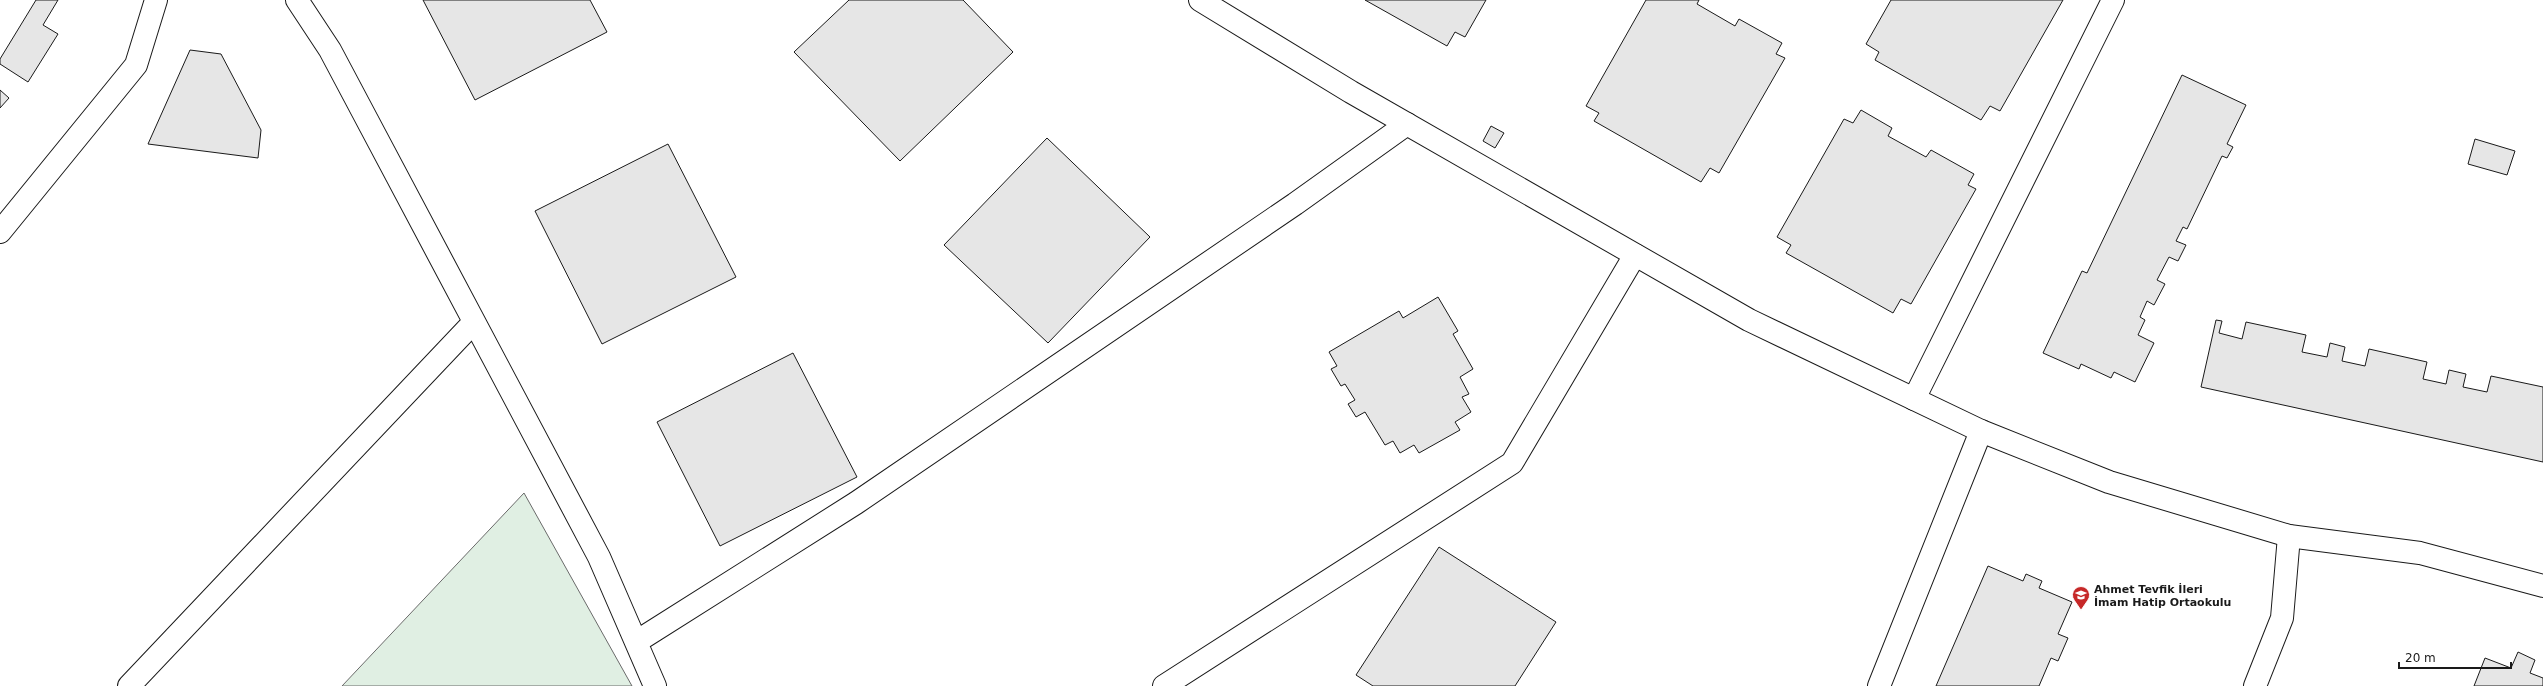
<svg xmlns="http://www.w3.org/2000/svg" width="2543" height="686" font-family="'DejaVu Sans',sans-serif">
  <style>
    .green { fill: #e0efe3; stroke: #6a6a6a }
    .building { fill: #e6e6e6; stroke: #1a1a1a }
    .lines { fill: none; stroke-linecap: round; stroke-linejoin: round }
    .minor-casing { stroke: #1a1a1a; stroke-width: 24 }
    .tertiary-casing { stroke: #1a1a1a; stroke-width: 24 }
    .minor { stroke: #fff; stroke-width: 22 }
    .tertiary { stroke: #fff; stroke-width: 22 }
    .labels { text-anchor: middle; stroke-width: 3; stroke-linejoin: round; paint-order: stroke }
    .poi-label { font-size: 11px; font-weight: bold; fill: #1a1a1a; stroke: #fff; text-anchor: start }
  </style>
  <rect width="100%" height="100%" fill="#fff"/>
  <path class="green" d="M524,493L632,686H342Z"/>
  <path class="building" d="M36,0H58L43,25L58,34L28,82L0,64V59Z
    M423,0H590L607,32L475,100Z
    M849,0H963L1013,52L900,161L794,52Z
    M1365,0H1486L1465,37L1455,32L1447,46Z
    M1646,0H1699L1697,4L1735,26L1739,19L1782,43L1776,54L1785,58L1719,173L1710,168L1701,182L1594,121L1599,113L1586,106Z
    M1891,0H2063L2000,111L1990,106L1981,120L1875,60L1879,52L1866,44Z
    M190,50L221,54L261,130L258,158L148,144Z
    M2182,75L2246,105L2227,144L2233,147L2227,158L2222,156L2187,229L2183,227L2176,241L2186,245L2178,261L2169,257L2157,280L2165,284L2154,305L2147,301L2140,317L2145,320L2138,335L2154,343L2135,382L2114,372L2111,378L2081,364L2079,369L2043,353L2082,271L2087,273Z
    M0,90L9,98L0,108Z
    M1861,110L1892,128L1888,136L1926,157L1931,150L1974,174L1968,185L1976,189L1911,304L1901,299L1893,313L1786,253L1791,245L1777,237L1844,119L1853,123Z
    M1491,126L1504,133L1495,148L1483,141Z
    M1047,138L1150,237L1048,343L944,245Z
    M2475,139L2515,151L2507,175L2468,164Z
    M668,144L736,277L602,344L535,211Z
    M1438,297L1458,331L1453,334L1473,369L1460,377L1469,394L1462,397L1471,412L1455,422L1460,430L1419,453L1414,445L1400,453L1393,441L1385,445L1365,412L1356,417L1348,404L1355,400L1345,384L1341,386L1331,369L1337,366L1329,352L1399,311L1403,318Z
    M2216,320L2222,321L2219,333L2242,339L2246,322L2306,335L2302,352L2327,357L2330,343L2345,347L2342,361L2365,366L2369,349L2427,362L2423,379L2446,384L2449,370L2466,374L2463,387L2487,392L2491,376L2543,387V462L2201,387Z
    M793,353L857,477L720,546L657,422Z
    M1439,547L1556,622L1515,686H1373L1356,675Z
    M1988,566L2023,581L2026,574L2042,581L2039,588L2072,602L2058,634L2068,638L2058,661L2051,658L2039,686H1936Z
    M2518,652L2535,660L2530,673L2543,678V686H2474L2485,658L2511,668Z"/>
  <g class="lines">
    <defs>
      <path id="minor" d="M297,0L330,50L599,557L655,686
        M1914,399L2113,0
        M636,642L856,503L1295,204L1407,124
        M129,686L474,322
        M1164,686L1512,463L1635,255
        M1879,686L1981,431
        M2255,686L2282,618L2289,536"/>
      <path id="tertiary" d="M1200,0L1351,92L1749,320L1981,431L2109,482L2289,536L2420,553L2543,586
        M0,232L136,65L156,0"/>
    </defs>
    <use href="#minor" class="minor-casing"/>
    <use href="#tertiary" class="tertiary-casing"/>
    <use href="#minor" class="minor"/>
    <use href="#tertiary" class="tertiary"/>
  </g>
  <defs>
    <symbol id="school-pin" viewBox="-11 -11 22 30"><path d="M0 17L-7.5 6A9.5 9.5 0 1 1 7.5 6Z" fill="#c62828" stroke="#fff"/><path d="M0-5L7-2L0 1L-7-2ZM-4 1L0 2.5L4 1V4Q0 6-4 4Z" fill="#fff"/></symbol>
  </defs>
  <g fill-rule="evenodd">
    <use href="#school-pin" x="2071" y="585" width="20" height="27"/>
  </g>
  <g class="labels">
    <g class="poi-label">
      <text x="2094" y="593">Ahmet Tevfik İleri<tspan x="2094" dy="13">İmam Hatip Ortaokulu</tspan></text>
    </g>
  </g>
  <path d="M2399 662v6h112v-6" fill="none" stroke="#1a1a1a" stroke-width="2"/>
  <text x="2405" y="662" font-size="12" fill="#1a1a1a" stroke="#ffffff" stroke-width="3" paint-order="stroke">20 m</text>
</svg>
